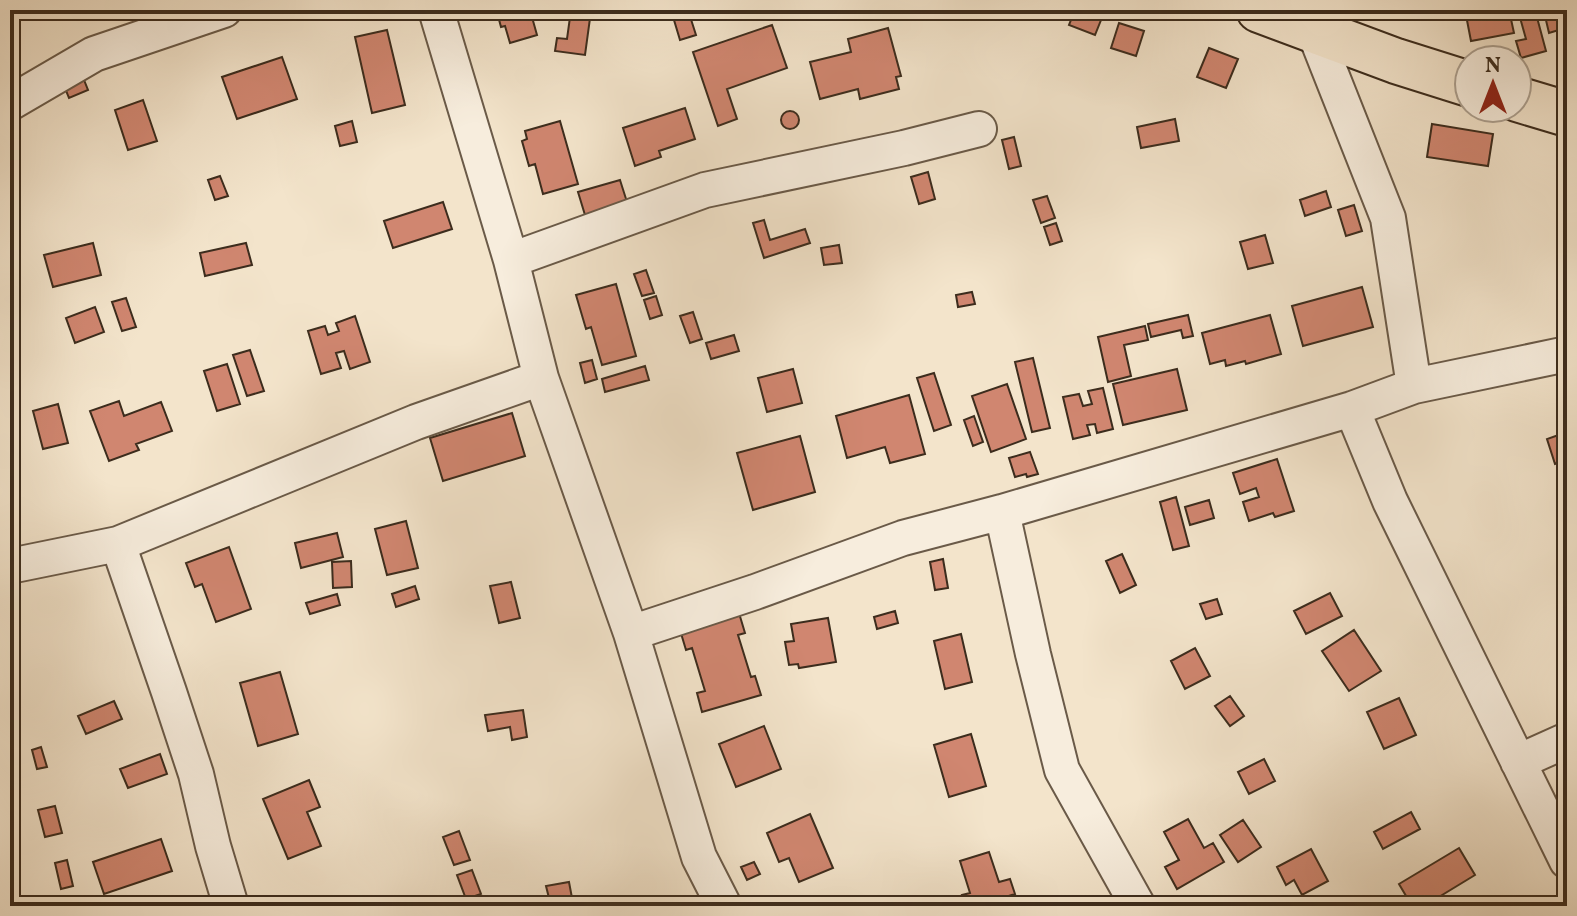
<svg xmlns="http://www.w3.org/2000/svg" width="1577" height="916" font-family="Vollkorn,serif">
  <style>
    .building { fill: #d08670; stroke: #3c2c1d; stroke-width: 2 }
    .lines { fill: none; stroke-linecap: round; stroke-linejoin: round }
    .minor-casing { stroke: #6a5a48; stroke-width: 38 }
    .major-casing { stroke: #3c2c1d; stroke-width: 48 }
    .minor { stroke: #f7eddd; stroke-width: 34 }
    .major { stroke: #f3e4cb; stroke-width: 44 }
  </style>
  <rect width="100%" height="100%" fill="#f3e4cb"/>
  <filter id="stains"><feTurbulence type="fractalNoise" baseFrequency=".0025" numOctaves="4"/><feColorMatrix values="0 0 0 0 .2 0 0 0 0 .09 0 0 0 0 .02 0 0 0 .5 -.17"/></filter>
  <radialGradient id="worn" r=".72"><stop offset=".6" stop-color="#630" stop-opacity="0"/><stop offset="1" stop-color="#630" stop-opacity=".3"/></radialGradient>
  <path class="building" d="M492,10H530L537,35L510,43L505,26L501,27L497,12L493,13Z
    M571,10L591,11L585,55L555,51L557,38L567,39Z
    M671,10H688L696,35L680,40Z
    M1075,10H1105L1095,35L1069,25Z
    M1465,10H1509L1514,33L1471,41Z
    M1535,10L1546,51L1521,58L1516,41L1526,39L1519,14Z
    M1558,12L1562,29L1549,33L1545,16Z
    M1119,23L1144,31L1136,56L1111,48Z
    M772,25L787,68L727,89L737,119L718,126L693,52Z
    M888,28L901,76L896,77L899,89L860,99L858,89L820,99L810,62L851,52L848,39Z
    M387,30L405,105L372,113L355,37Z
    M1209,48L1238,59L1226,88L1197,77Z
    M282,57L297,99L237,119L222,77Z
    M80,70L88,90L69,98L61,78Z
    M143,100L157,141L128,150L115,110Z
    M685,108L695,139L659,151L661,157L635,166L623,128Z
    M781 120a9 9 0 1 1 18 0a9 9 0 1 1-18 0Z
    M1175,119L1179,141L1141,148L1137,127Z
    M352,121L357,142L340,146L335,126Z
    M560,121L578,184L543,194L535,164L529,166L522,141L527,139L525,131Z
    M1432,124L1493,134L1488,166L1427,157Z
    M1014,137L1021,166L1009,169L1002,140Z
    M928,172L935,199L919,204L911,177Z
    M220,176L228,196L215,200L208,180Z
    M620,180L627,202L585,215L578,192Z
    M1326,191L1331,207L1305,216L1300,200Z
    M1047,196L1055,218L1041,223L1033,200Z
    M443,202L452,229L393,248L384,221Z
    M1354,205L1362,231L1346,236L1338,210Z
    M764,220L770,240L805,229L810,243L764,258L753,223Z
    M1056,223L1062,241L1050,245L1044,227Z
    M1265,235L1273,263L1248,269L1240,242Z
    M93,243L101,275L53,287L44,255Z
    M246,243L252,265L205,276L200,253Z
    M839,245L842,263L824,265L821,248Z
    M646,270L654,293L642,296L634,274Z
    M616,284L636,356L602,365L591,327L586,329L576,295Z
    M1362,287L1373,327L1303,346L1292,306Z
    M972,292L975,304L958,307L956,295Z
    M656,296L662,315L650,319L644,300Z
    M126,298L136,327L122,331L112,302Z
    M95,307L104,332L75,343L66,318Z
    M693,312L702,339L690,343L680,316Z
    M1188,315L1193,336L1183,338L1181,330L1151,337L1148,324Z
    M1270,315L1281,354L1246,364L1245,361L1226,366L1225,360L1210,364L1202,333Z
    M355,316L370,362L350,369L344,351L336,353L341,368L321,374L308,331L325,326L328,335L339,331L336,323Z
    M1145,326L1148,340L1124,345L1131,376L1108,382L1098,337Z
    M734,335L739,351L711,359L706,343Z
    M250,350L264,391L247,396L233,355Z
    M1033,358L1050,428L1032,432L1015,362Z
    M592,360L597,379L585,383L580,363Z
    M227,364L240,404L217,411L204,371Z
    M645,366L649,380L605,392L602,379Z
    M793,369L802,403L767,412L758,378Z
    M1177,369L1187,410L1123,425L1113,384Z
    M934,373L951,425L934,431L917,378Z
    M1007,384L1026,439L991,452L972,396Z
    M1103,388L1113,429L1097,433L1095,424L1087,425L1090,435L1073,439L1063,397L1079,394L1083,406L1092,404L1088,391Z
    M909,395L925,454L890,463L885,447L847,458L836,416Z
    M119,401L124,416L161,402L172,431L136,444L139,450L109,461L90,411Z
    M58,404L68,443L43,449L33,411Z
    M512,413L525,456L443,481L430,438Z
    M974,416L983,442L973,446L964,420Z
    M1567,432V460L1555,464L1547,439Z
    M800,436L815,492L753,510L737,453Z
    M1030,452L1038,474L1027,477L1026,474L1015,477L1009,458Z
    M1277,459L1294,511L1275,517L1273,513L1249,521L1243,502L1259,497L1256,488L1240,494L1233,473Z
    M1176,497L1189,546L1173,550L1160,502Z
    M1209,500L1214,518L1190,525L1185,507Z
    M406,521L418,568L387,575L375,529Z
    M337,533L343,557L301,568L295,543Z
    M229,547L251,609L216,622L202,584L195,587L186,563Z
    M1122,554L1136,585L1120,593L1106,561Z
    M943,559L948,588L935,590L930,562Z
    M351,561L352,587L333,588L332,562Z
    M511,582L520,618L499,623L490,586Z
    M415,586L419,599L396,607L392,594Z
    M1330,593L1342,616L1306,634L1294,611Z
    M337,594L340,605L310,614L306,603Z
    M1217,599L1222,614L1206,619L1200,604Z
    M895,611L898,623L877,629L874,617Z
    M739,613L745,633L738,635L751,677L755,676L761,695L702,712L697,693L705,691L692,648L686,650L680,630Z
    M828,618L836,662L799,668L798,664L789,665L785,642L794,641L791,624Z
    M1354,630L1381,671L1349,691L1322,651Z
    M961,634L972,682L945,689L934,641Z
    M1195,648L1210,676L1185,689L1171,661Z
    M280,672L298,734L258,746L240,683Z
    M1230,696L1244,716L1230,726L1215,706Z
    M1399,698L1416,735L1384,749L1367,712Z
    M114,701L122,719L86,734L78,716Z
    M523,710L527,737L512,740L510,727L488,731L485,715Z
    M764,726L781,769L736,787L719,744Z
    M971,734L986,786L949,797L934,745Z
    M41,747L47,767L37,769L32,750Z
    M160,754L167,774L128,788L120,769Z
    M1264,759L1275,781L1249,794L1238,772Z
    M309,780L320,807L307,812L321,846L288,859L263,799Z
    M55,806L62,833L45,837L38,810Z
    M1411,812L1420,829L1383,849L1374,832Z
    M810,814L833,868L799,882L789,858L779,862L767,833Z
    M1188,819L1204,848L1213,843L1224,862L1177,889L1165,867L1179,860L1164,832Z
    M1243,820L1261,847L1238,862L1220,835Z
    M459,831L470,860L454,865L443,837Z
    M161,839L172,871L104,894L93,862Z
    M1459,848L1475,875L1424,906H1412L1399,884Z
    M1311,849L1328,881L1302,895L1294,880L1286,885L1277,867Z
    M989,852L999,882L1010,879L1015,894L977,906H966L962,895L970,893L960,861Z
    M67,860L73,886L61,889L55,863Z
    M754,862L760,874L747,880L741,867Z
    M472,870L481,894L466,899L457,875Z
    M569,882L572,898L550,902L546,886Z"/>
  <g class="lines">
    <defs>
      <path id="minor" d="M436,10L511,260L541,378L631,633L699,857L724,906
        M1314,31L1388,218L1414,386
        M10,103L94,54L224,10
        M511,260L705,190L904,148L979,129
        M1352,409L1390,501L1567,861
        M1002,512L1033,654L1062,770L1138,906
        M118,544L169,692L196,774L213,846L231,906
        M10,566L118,544L416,422L541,378
        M631,633L755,592L903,538L1002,512L1352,409L1414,386L1567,354
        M1518,762L1567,740"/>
      <path id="major" d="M1259,10L1396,61L1469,84
        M1517,99L1567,114"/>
    </defs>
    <use href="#minor" class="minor-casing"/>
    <use href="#major" class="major-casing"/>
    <use href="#minor" class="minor"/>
    <use href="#major" class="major"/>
  </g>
  <rect width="1577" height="916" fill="none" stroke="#f3e4cb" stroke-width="40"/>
  <rect x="12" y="12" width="1553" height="892" fill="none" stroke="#3c2c1d" stroke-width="4"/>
  <rect x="20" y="20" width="1537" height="876" fill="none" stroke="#3c2c1d" stroke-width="2"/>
  <g transform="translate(1493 84)"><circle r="38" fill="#f7eddd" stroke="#aca090" stroke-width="2"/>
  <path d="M0-6L14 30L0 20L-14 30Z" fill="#8f2418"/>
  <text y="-12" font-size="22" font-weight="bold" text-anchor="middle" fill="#3c2c1d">N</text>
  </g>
  <rect width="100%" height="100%" filter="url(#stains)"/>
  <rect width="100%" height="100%" fill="url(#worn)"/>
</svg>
